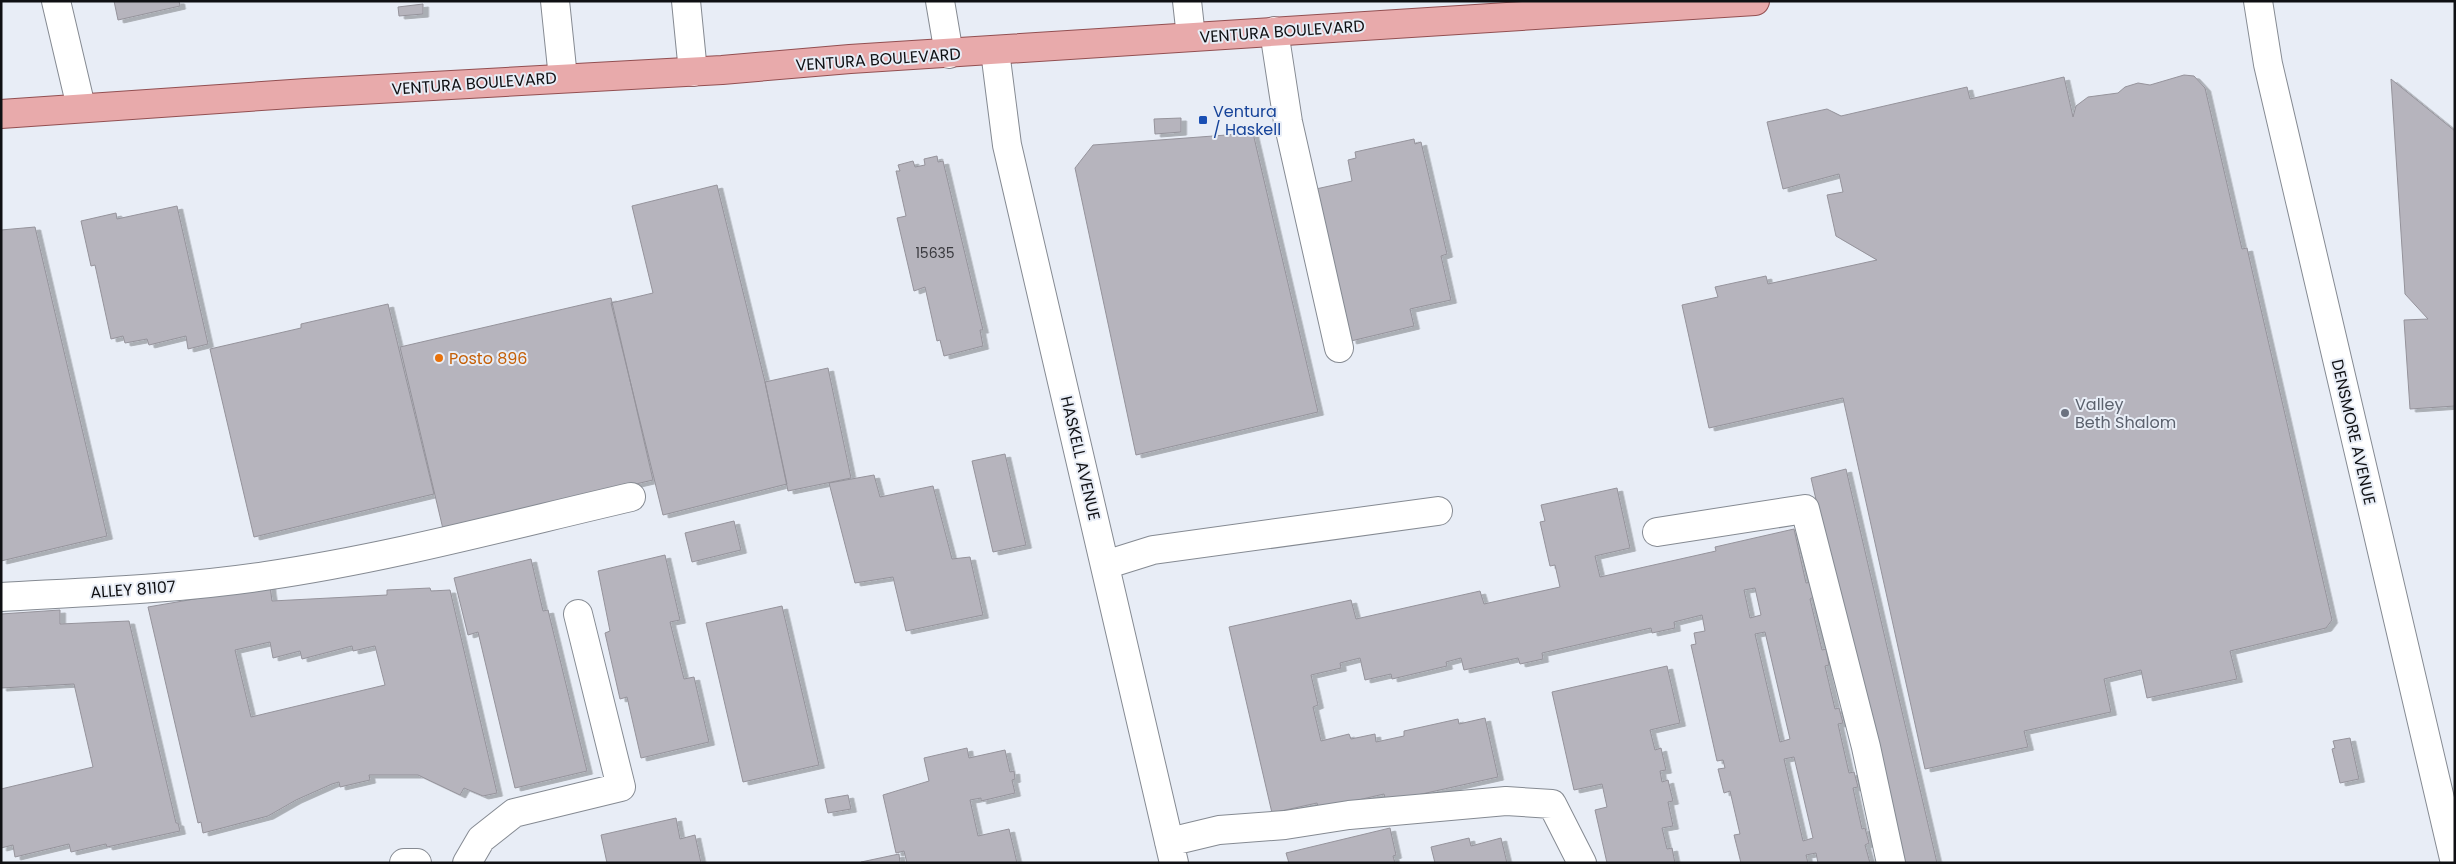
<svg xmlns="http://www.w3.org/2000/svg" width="2456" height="864" font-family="Poppins,sans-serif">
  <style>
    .building { fill: #b6b4bd; stroke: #95939b; fill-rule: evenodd; filter: url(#shadow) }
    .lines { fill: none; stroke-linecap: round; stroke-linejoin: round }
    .minor-casing { stroke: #858a92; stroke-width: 30 }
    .major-casing { stroke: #924f51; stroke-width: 30 }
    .minor { stroke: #fff; stroke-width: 28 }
    .major { stroke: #e8aaab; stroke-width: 28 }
    .transit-dot { fill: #1a4fb4; stroke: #e8edf6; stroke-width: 2 }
    .food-dot { fill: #e8710a; stroke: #e8edf6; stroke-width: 2 }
    .worship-dot { fill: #6b7280; stroke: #e8edf6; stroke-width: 2 }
    .labels { text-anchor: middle; stroke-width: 4; stroke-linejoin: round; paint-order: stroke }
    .number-label { font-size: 14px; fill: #39393e }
    .street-label { font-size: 16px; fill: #0f1013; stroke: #e8edf6 }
    .transit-label { font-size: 16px; fill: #164399; stroke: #e8edf6; text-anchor: start }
    .food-label { font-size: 16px; fill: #c56008; stroke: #e8edf6; text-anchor: start }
    .worship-label { font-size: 16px; fill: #5b616d; stroke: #e8edf6; text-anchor: start }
  </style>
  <defs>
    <filter id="shadow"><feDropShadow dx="5.5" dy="3" stdDeviation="0" flood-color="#0004"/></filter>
  </defs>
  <rect width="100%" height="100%" fill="#e8edf6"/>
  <path class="building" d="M114,1H179L180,6L118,20Z
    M423,4V14L399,16L398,7Z
    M2184,75L2194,76L2205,88L2242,249L2247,248L2332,620L2326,628L2230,651L2237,679L2147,698L2141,670L2104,679L2111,712L2024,731L2028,747L1925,769L1843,398L1709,428L1682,305L1718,297L1715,287L1766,276L1768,284L1877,260L1836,236L1827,195L1843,192L1839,174L1783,189L1767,122L1827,109L1841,116L1967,87L1970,99L2064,77L2073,117L2076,106L2088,97L2118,93L2125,87L2138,83L2150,85Z
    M2391,79L2455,131V406L2410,409L2404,320L2428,319L2405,294Z
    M1181,118V132L1155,134L1154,119Z
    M1253,133L1318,412L1136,455L1075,168L1093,145Z
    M1414,139L1415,144L1421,142L1447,254L1441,256L1451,300L1410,309L1414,326L1351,341L1316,189L1352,181L1348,160L1356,158L1355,152Z
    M937,156L938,162L943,161L983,330H980L983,346L944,356L940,340L937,341L925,287L914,291L897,218L906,216L896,171H900L898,165L913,161L915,167L925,165L924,159Z
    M717,185L765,382L787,484L663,515L611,303L653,293L632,206Z
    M177,206L208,344L188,349L186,336L149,345L147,339L125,343L123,336L111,339L95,265L91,266L81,221L116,213L117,219Z
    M35,227L107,536L1,561V230Z
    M611,298L653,480L443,529L400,347Z
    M388,304L434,494L254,537L210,349L301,328V324Z
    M828,368L851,478L788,491L765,382Z
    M1005,454L1026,545L993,552L972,461Z
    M1846,469L1937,863H1900L1811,478Z
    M874,475L880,497L933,486L952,559L970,557L983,615L906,631L893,577L855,583L829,483Z
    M1617,488L1630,548L1595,556L1600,577L1716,551L1715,547L1794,529L1806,583L1811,582L1814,597L1810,599L1822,650L1826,649L1829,665L1825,666L1835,709L1839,708L1843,723L1838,724L1849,773L1854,772L1858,787L1853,788L1862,829L1865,828L1869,843L1865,845L1870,863H1818L1816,853L1806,855L1808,863H1741L1734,835L1740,834L1730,791L1724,793L1718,769L1725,768L1723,760L1717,761L1691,645L1696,644L1694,633L1705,631L1702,615L1674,622L1675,628L1652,633L1651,628L1542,653L1543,659L1520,664L1518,658L1464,670L1461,658L1446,662L1447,666L1392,679L1391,674L1365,680L1360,658L1340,663L1341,668L1311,675L1318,705L1313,707L1321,741L1349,734L1351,739L1375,734L1376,742L1404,736V731L1458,719L1459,724L1485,718L1498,777L1386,802L1384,794L1319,809L1317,803L1272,813L1229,627L1351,600L1356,619L1480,591L1484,604L1560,587L1555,565L1550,566L1540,522L1545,521L1541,505ZM1755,588L1761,615L1750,618L1744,590ZM1765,632L1790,739L1780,742L1755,634ZM1794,757L1813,838L1803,841L1784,759Z
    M734,521L741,550L692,562L685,533Z
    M665,555L680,620L670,622L684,679L694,677L709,742L641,758L627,697L620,699L605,633L610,631L598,571Z
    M531,559L543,611L548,610L587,771L515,788L478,632L468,635L454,578Z
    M270,586L272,601L387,595V590L430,588L431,591L450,590L497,793L483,796L464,788L460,795L418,775H369L370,780L340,787L339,782L332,784L296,800L268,816L203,833L201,822L198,823L148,607ZM270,642L273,658L300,651L302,659L352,646L353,651L375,646L385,685L251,717L235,650Z
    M782,606L819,765L743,782L706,623Z
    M60,610V624L129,621L176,823H178L180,831L107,847L106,844L71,852L69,844L15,857L13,845L1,848V789L93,767L74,684L1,688V614Z
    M1667,666L1680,723L1650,730L1655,750L1661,748L1666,770L1660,771L1662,782L1668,780L1673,801L1668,802L1673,826L1662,828L1667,849L1672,848L1675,863H1607L1595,810L1607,807L1602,784L1574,790L1552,692Z
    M2350,738L2359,779L2340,783L2332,749L2335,748L2333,741Z
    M967,748L969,758L1005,750L1010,772L1014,771L1015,779L1012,780L1015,793L981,801V798L970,800L978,836L1009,829L1017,863H907L904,851L896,853L883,795L929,781L924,758Z
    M848,795L851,809L828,813L825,799Z
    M676,818L680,839L695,835L701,863H607L601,835Z
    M1390,828L1396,855L1393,856L1395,863H1289L1286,853Z
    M1469,838L1471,846L1501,838L1507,863H1435L1431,847Z
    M899,854L900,863H861V862Z"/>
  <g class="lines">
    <defs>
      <path id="minor" d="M56,1L81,107
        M555,1L563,78
        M686,1L693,72
        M940,1L949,54
        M1187,1L1191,37
        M2258,1L2268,64L2455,863
        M1274,31L1288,122L1339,348
        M995,51L1007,145L1174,863
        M1657,532L1805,509L1866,747L1891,863
        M1105,565L1153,550L1438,511
        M1,597C89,592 178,589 265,576C389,558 510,525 631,497
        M1169,842L1219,830L1285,825L1349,815L1506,801L1552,804L1582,863
        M404,863H417
        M467,863L481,839L514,813L621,787L578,614"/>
      <path id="major" d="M1,114L306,93L722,70L850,59L1755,1"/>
    </defs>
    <use href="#minor" class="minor-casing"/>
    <use href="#major" class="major-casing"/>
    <use href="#minor" class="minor"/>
    <use href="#major" class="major"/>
  </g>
  <rect class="transit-dot" x="1198" y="115" width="10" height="10" rx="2.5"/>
  <circle class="food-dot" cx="439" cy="358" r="5"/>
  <circle class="worship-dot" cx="2065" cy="413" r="5"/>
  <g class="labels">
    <g class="number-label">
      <text x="935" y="258">15635</text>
    </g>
    <g class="street-label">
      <text transform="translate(1282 31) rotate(-4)" y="6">VENTURA BOULEVARD</text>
      <text transform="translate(878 59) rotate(-4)" y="6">VENTURA BOULEVARD</text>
      <text transform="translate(474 83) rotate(-4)" y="6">VENTURA BOULEVARD</text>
      <text transform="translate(2354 432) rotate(77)" y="6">DENSMORE AVENUE</text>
      <text transform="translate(1081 458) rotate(77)" y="6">HASKELL AVENUE</text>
      <text transform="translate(133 589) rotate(-4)" y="6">ALLEY 81107</text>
    </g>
    <g class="transit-label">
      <text x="1213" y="117">Ventura<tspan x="1213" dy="18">/ Haskell</tspan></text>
    </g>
    <g class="food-label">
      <text x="449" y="364">Posto 896</text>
    </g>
    <g class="worship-label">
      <text x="2075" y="410">Valley<tspan x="2075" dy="18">Beth Shalom</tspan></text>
    </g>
  </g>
  <rect width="2456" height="864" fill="none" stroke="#0f1013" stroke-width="5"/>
</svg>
